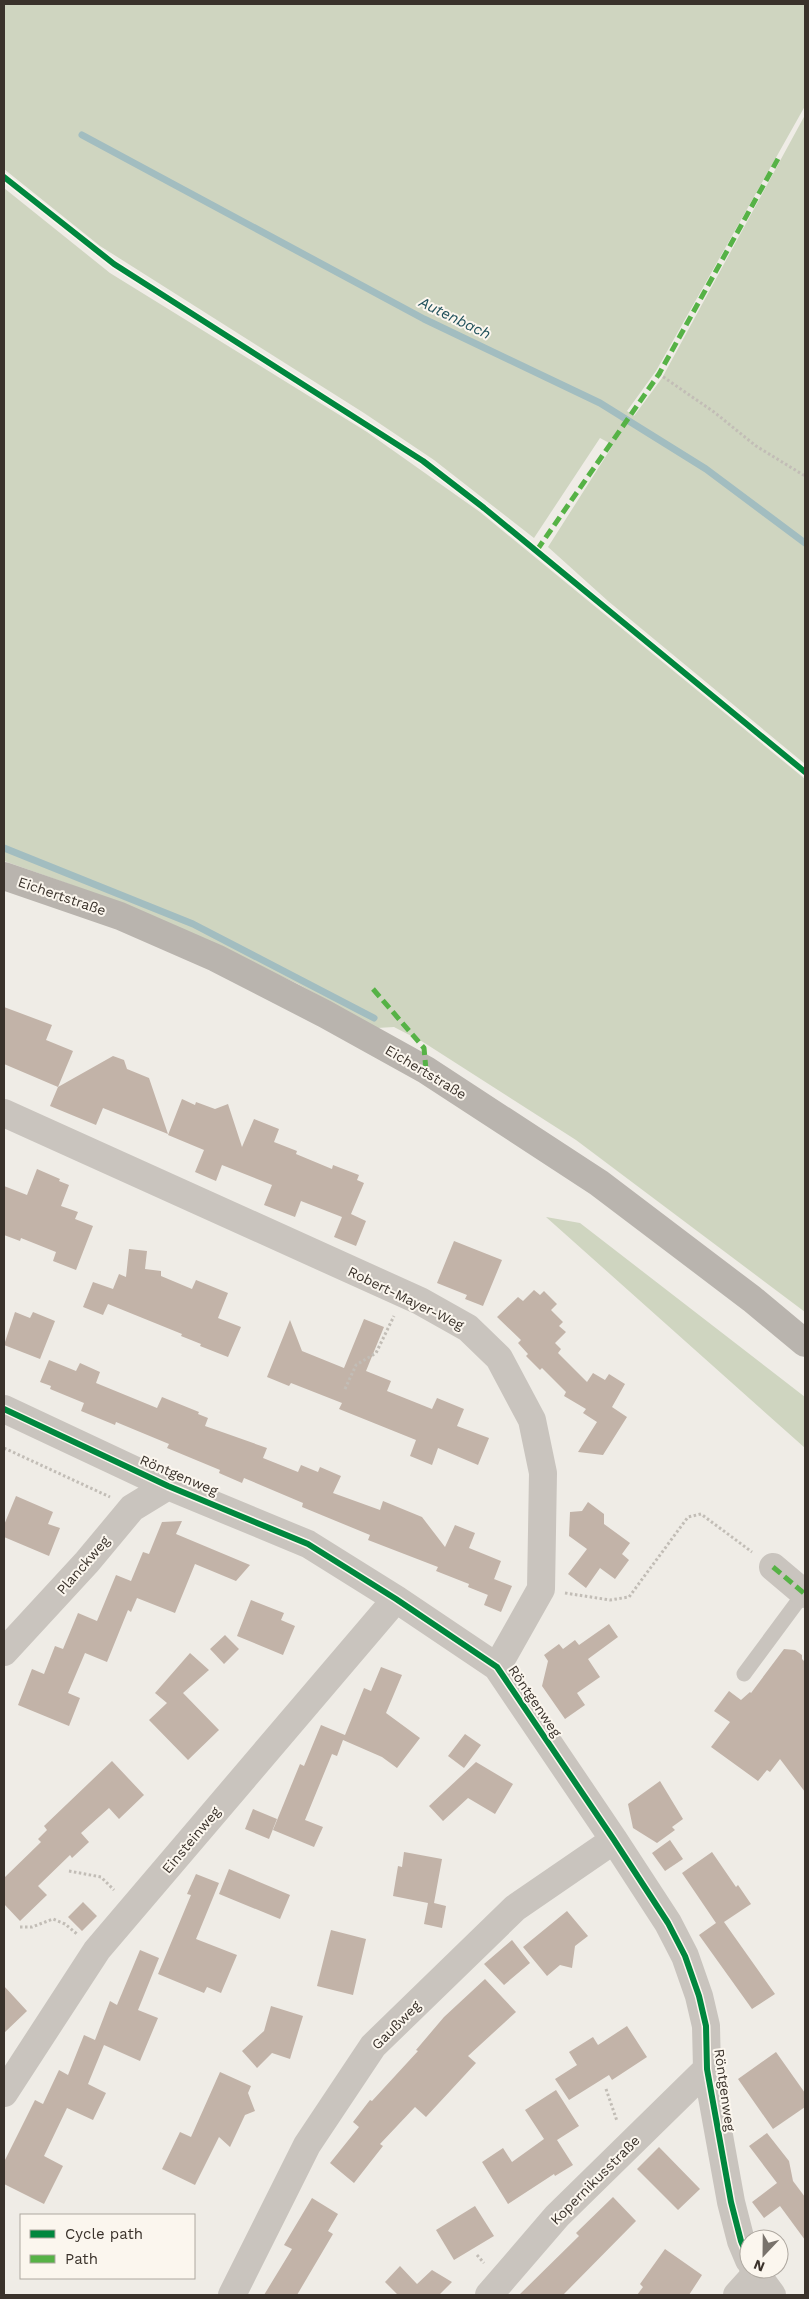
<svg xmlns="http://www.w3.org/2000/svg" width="809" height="2299" font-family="'Work Sans',sans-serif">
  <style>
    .green { fill: #cfd5c0 }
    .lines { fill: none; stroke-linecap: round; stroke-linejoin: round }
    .stream { stroke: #a2bdc0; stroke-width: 7 }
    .building { fill: #c2b3a8 }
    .path { stroke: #c2bdb6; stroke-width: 3; stroke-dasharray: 2.5 2.5; stroke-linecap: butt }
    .lane { stroke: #c9c4be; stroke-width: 15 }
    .street { stroke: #c9c4be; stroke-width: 28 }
    .secondary { stroke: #b9b4ae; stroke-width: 28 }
    .quiet { stroke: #56b246; stroke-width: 5; stroke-dasharray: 10 5; stroke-linecap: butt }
    .cycleway-casing { stroke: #fbf6ee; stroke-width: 9 }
    .cycleway { stroke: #00873e; stroke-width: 6 }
    .labels { text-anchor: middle; stroke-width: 4; stroke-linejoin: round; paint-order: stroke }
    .street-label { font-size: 14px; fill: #3a322b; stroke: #fbf6ee }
    .water-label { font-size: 15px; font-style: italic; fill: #21515c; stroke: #fbf6ee }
  </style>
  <rect width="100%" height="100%" fill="#efece6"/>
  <path class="green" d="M4,4H805V106L656,371L627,411L634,416L662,378L805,115V764L608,601L548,547L613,445L600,438L534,538L434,460L364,413L100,246L4,169Z
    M4,188L110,273L367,432L480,512L805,779V1312L576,1140L423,1042L394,1027L377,1028L298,984L197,937L69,884L4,861Z
    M546,1217L580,1223L805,1397V1448Z"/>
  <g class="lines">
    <path class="stream" d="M82,135L424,319L600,403L706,469L805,543
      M4,848L193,924L374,1018"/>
  </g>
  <path class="building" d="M4,1007L52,1025L46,1040L73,1051L58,1087L4,1064Z
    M113,1056L124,1060L127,1069L149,1078L168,1134L103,1108L96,1125L50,1106L58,1087Z
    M182,1099L195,1105L196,1102L215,1109L228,1104L242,1147L254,1119L279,1129L274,1142L297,1151L296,1154L332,1169L333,1165L359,1175L357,1180L364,1183L351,1214L366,1221L356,1246L334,1237L342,1217L301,1201L295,1217L264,1205L272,1185L222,1165L216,1181L195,1172L204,1150L168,1135Z
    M37,1169L60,1179L59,1181L69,1185L61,1206L78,1212L75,1219L93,1226L76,1270L53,1261L56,1252L21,1238L20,1241L4,1235V1186L27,1195Z
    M454,1241L502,1260L483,1306L465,1299L467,1295L437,1283Z
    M129,1249L147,1251L145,1269L161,1271V1276L192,1289L196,1280L228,1293L218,1318L241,1327L228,1357L200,1346L201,1344L181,1336L182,1334L108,1304L103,1315L83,1307L93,1282L113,1289L119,1274L126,1277Z
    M534,1290L540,1295L544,1291L557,1304L551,1310L563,1322L559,1326L566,1332L555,1343L561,1349L558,1353L587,1382L593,1373L605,1380L609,1374L625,1384L612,1407L627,1417L603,1455L578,1452L597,1422L583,1413L586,1409L564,1396L566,1392L542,1368L540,1370L526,1356L528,1354L518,1343L521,1340L497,1317L518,1297L523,1301Z
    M15,1312L30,1318L33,1312L55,1321L40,1359L4,1345Z
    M364,1319L384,1327L366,1371L391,1381L387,1391L432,1409L437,1398L464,1409L457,1426L489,1438L478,1465L438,1448L432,1465L410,1456L416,1440L339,1409L342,1403L291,1383L289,1386L267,1377L290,1320L302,1351L344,1368Z
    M49,1360L76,1371L80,1363L100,1372L96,1383L157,1408L162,1397L199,1412L198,1414L208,1418L205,1426L267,1448L263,1458L298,1472L301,1465L318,1472L320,1467L341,1476L333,1493L380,1510L383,1501L422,1517L445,1547L455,1525L475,1533L469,1548L501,1561L488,1595L468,1587L469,1584L436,1571L438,1567L368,1540L370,1535L302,1507L303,1503L244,1478L242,1483L219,1473L220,1470L167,1448L169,1444L116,1422L115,1425L81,1411L84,1403L50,1389L51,1386L40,1382Z
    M16,1496L53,1512L48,1524L60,1528L49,1556L4,1537V1525Z
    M588,1502L604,1514V1524L630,1543L622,1554L629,1560L615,1579L600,1568L586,1588L568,1574L587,1549L569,1536L570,1512L582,1511Z
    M182,1521L176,1534L250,1565L236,1581L195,1564L175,1613L137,1598L131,1612L128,1610L107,1662L85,1653L68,1693L80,1698L69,1726L18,1705L32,1669L44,1674L55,1646L63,1649L78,1613L97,1621L116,1575L131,1581L143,1552L149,1554L162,1522Z
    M494,1579L512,1586L501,1612L484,1605Z
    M251,1600L284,1613L281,1620L295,1626L283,1655L237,1636Z
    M609,1624L618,1637L588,1659L600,1677L577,1693L585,1705L565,1719L542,1686L548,1661L544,1655L559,1644L563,1649L575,1640L579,1645Z
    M225,1635L239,1649L224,1664L210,1649Z
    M784,1649L795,1650L802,1655V1659L805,1662V1792L780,1759L770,1772L767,1770L758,1781L711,1747L730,1722L714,1711L729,1691L741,1700L750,1692L751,1693Z
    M190,1653L209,1670L183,1693L219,1730L188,1760L149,1720L167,1703L155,1693Z
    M381,1667L402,1675L386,1713L420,1738L397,1768L382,1757L343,1740L337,1756L332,1754L305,1820L323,1827L314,1847L273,1830L300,1764L304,1766L321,1725L345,1735L364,1688L371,1691Z
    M465,1734L481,1745L464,1768L448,1756Z
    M112,1761L144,1795L119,1819L109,1808L81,1833L89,1842L72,1858L70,1855L38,1886L47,1895L20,1921L4,1904V1878L41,1842L38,1839L47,1830L44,1826Z
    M476,1762L513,1784L495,1814L468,1798L443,1821L429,1806Z
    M660,1781L683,1819L672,1827L675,1830L657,1843L633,1828L628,1804Z
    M253,1809L277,1819L269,1839L245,1829Z
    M670,1840L683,1859L665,1871L652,1853Z
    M404,1852L442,1859L434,1903L446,1906L442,1928L424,1924L428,1903L393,1896L398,1866L402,1867Z
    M712,1852L736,1887L738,1885L751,1904L724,1922L775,1994L752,2009L699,1935L716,1923L682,1873Z
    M229,1869L290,1895L280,1919L219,1894Z
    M196,1874L219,1883L196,1939L237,1955L221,1993L207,1987L204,1993L158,1974L191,1895L187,1894Z
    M83,1902L97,1916L82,1931L68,1917Z
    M567,1911L588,1936L575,1946L572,1968L560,1965L547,1976L523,1947Z
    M331,1930L366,1939L353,1995L317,1986Z
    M512,1940L530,1963L504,1985L484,1964Z
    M140,1950L159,1958L138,2010L158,2018L140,2061L104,2045L88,2084L106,2093L93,2120L67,2108L44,2156L63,2166L44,2204L4,2184V2162L35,2100L43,2104L59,2070L68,2075L84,2035L95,2040L110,2001L117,2005Z
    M485,1979L516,2012L468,2056L476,2063L426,2117L415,2107L380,2144L383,2146L354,2183L330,2163L359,2127L353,2122L370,2100L372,2101L418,2051L416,2050L444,2017Z
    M4,1986L27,2011L4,2033Z
    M271,2006L303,2016L290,2059L272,2053L257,2068L242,2051L264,2031Z
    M627,2026L647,2057L612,2080L609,2075L569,2100L555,2079L577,2065L569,2052L593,2037L598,2045Z
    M776,2052L805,2093V2107L773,2129L738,2079Z
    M220,2072L251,2086L248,2093L255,2111L245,2115L230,2147L219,2137L195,2185L162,2169L180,2132L191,2137Z
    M556,2090L579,2126L557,2140L573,2165L555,2176L554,2174L508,2204L482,2162L503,2148L512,2162L544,2139L525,2110Z
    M767,2133L789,2161L793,2181L805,2197V2240L780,2206L764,2218L752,2202L777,2183L749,2146Z
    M659,2147L700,2189L678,2210L637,2169Z
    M613,2197L636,2221L563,2295H519L579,2236L576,2233Z
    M312,2198L338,2214L328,2231L333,2234L297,2295H264L292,2249L284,2245Z
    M475,2206L494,2236L454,2260L436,2230Z
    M665,2249L702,2275L689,2295H637L643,2287L640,2284Z
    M400,2266L417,2284L432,2270L452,2282L439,2295H398L385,2282Z"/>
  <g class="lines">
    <path class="path" d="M659,374L714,412L756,446L805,476
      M345,1389L356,1365L376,1353L394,1316
      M4,1448L110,1497
      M565,1593L610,1600L629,1597L688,1517L701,1514L752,1552
      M69,1871L101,1877L114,1890
      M20,1927H32L53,1919L65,1924L77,1934
      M606,2089L617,2121
      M477,2255L484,2263"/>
    <path class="lane" d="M744,1674L804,1593"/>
    <path class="street" d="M4,1113L420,1301L468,1328L499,1358L532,1420L543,1473L541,1589L497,1667
      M4,1409L168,1486L308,1544L396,1599L497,1667L614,1840L668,1923L685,1956L699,1996L706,2026L707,2069L731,2202L741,2241L749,2260
      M773,1567L805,1594
      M4,1652L87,1562L132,1508L168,1486
      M4,2093L97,1950L396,1599
      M753,2269L772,2295
      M232,2295L307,2145L373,2046L515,1908L614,1840
      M489,2295L557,2216L707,2069
      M737,2295L756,2274"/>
    <path class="secondary" d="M4,876L120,916L216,958L325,1014L426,1070L599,1183L752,1299L805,1343"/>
    <path class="quiet" d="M537,550L659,374L779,157
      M373,989L424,1048L426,1070
      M773,1567L805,1594"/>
    <defs>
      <path id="cycleway" d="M4,177L114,264L423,461L484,508L805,772
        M4,1409L168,1486L308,1544L396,1599L497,1667L614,1840L668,1923L685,1956L699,1996L706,2026L707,2069L731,2202L741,2241L749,2260"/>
    </defs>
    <use href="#cycleway" class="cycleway-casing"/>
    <use href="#cycleway" class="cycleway"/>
  </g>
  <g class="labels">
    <g class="street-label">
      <text transform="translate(62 896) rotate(19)" y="5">Eichertstraße</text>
      <text transform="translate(426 1072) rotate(31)" y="5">Eichertstraße</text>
      <text transform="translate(406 1298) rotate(26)" y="5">Robert-Mayer-Weg</text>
      <text transform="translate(179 1475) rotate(23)" y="5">Röntgenweg</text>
      <text transform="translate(83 1565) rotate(-49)" y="5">Planckweg</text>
      <text transform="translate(535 1701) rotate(56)" y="5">Röntgenweg</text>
      <text transform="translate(191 1840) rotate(-50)" y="5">Einsteinweg</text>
      <text transform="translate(396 2025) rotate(-45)" y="5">Gaußweg</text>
      <text transform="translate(725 2090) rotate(82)" y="5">Röntgenweg</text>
      <text transform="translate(595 2180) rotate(-45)" y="5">Kopernikusstraße</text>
    </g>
    <g class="water-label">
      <text transform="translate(455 318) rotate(26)" y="5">Autenbach</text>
    </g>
  </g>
  <rect width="809" height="2299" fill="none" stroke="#3a322b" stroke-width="10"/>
  <rect x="20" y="2214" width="175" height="65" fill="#fbf6ee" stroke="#aea8a0"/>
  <rect x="30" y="2230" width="25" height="8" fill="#00873e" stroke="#aea8a0"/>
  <text x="65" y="2239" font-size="15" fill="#3a322b">Cycle path</text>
  <rect x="30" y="2255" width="25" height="8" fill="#56b246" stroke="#aea8a0"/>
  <text x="65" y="2264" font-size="15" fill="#3a322b">Path</text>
  <g transform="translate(764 2254) rotate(202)"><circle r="24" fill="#fbf6ee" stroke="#aea8a0"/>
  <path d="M0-4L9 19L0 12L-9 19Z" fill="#79736c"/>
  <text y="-8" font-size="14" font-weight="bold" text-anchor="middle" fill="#3a322b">N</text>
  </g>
</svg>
